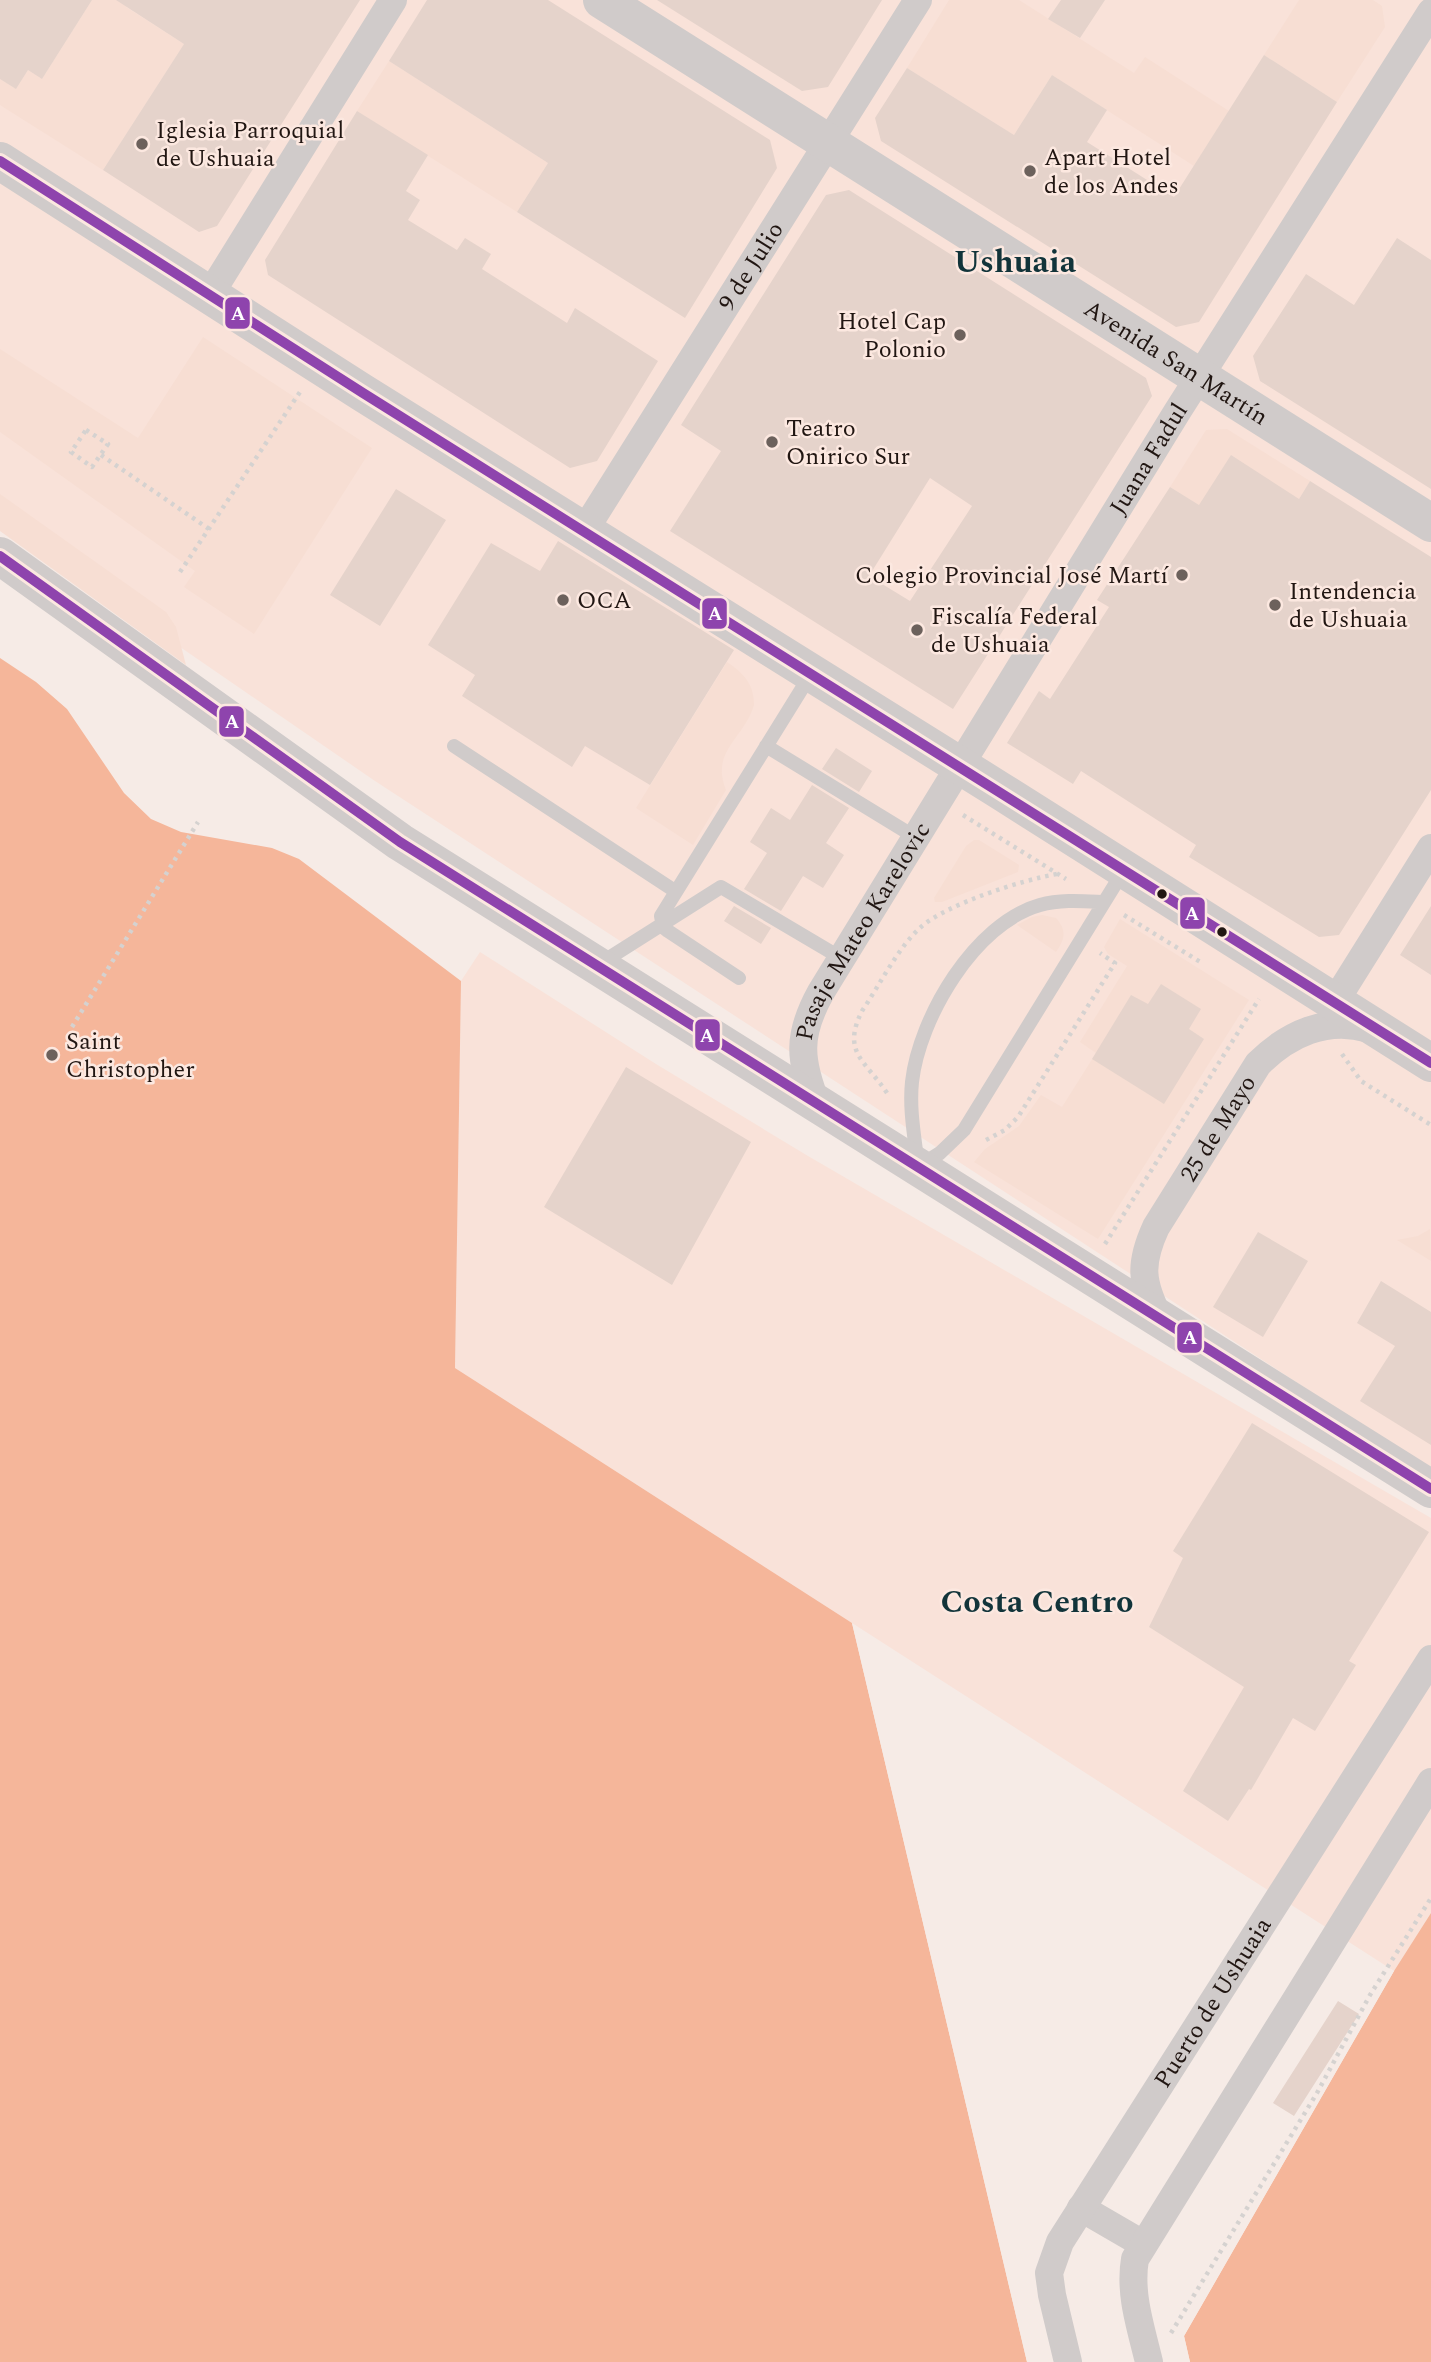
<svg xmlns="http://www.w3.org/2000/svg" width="1431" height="2362" font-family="Spectral,serif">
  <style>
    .built { fill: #f9e2d9 }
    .green { fill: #f7ded3 }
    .water { fill: #f5b69a }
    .pier { fill: #f6ebe6 }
    .building { fill: #e5d3cb; fill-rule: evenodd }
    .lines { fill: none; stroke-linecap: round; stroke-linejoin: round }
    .path { stroke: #d5d2d0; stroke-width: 4.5; stroke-dasharray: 3.5 5; stroke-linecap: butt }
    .service { stroke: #d0cbca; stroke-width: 14 }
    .minor { stroke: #d0cbca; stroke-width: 28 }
    .secondary { stroke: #d0cbca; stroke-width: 38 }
    .primary { stroke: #d0cbca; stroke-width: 38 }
    .bus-1-casing { stroke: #fce8e0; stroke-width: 16 }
    .bus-1 { stroke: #8e44ad; stroke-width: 10 }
    .poi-dot { fill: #6c615c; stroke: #fce8e0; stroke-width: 2.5 }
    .bus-dot { fill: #211612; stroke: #fce8e0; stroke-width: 2.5 }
    .labels { text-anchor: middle; stroke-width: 5; stroke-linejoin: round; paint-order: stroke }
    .poi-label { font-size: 24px; fill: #211612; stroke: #fce8e0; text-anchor: start }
    .street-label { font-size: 24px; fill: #211612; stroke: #fce8e0 }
    .district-label { font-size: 32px; font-weight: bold; fill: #12343a; stroke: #fce8e0 }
    .line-badge { stroke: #fce8e0; stroke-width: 2.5 }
    .badge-label { font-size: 19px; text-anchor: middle; font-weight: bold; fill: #fff }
  </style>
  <rect width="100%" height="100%" fill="#f6ebe6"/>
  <path class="built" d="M0,0H1431V1470L375,781L0,523Z
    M480,952L656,1064L808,1156L1431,1518V1913L1394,1971L455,1368L461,981Z"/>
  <path class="green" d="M92,0H130L126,7L184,44L103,170L0,105V79L16,89L28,70L42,79Z
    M949,0H1019L1134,73L1145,57L1229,111L1194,166L1052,75L1014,135L907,68Z
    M1299,0H1373L1382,6L1385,27L1337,102L1264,55Z
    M389,61L548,163L517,212L357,111Z
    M203,337L372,448L254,634L184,587L195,571L0,432V349L138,438Z
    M1227,429L1310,481L1268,549L1170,487L1206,430Z
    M0,494L166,612L176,627L186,665L0,531Z
    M727,662C743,673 754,683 754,705C744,739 710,751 726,790L693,845L636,808Z
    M974,840H979L1016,863L1019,865L1018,872L942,902H935L934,898L966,846Z
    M1042,915L1056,918C1067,930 1065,939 1056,952L1017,925L1032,917Z
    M1120,919L1249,1000L1098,1239L974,1162L985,1149L1019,1126L1041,1095L1062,1107L1096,1053L1080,1042L1127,966L1108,954L1104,947Z
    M1430,1229L1431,1261L1397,1240L1418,1236Z"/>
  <path class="water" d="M0,658L36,682L67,709L124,793L151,819L181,832L272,848L299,859L461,981L455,1368L852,1623L1027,2362H0Z
    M1431,1913V2362H1190L1184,2336L1394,1971Z"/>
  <path class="pier" d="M852,1623L856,1626L1031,2362H1027Z
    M1391,1969L1394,1971L1184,2336L1190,2362H1187L1181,2334Z"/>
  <path class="building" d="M0,0H92L42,79L28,70L16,89L0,79Z
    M116,0H360L217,226L199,232L103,170L184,44Z
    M427,0H548L770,140L777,168L685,318L517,212L548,163L389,61Z
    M657,0H882L828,87L802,91Z
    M1061,0H1105L1080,38L1048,19Z
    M1264,55L1337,102L1199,322L1176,327L881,141L875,118L907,68L1014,135L1052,75L1107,110L1087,142L1174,197Z
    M357,111L428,155L406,191L420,200L408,220L457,250L465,238L491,254L482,269L567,323L575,308L658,361L597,461L570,468L268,275L265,260Z
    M849,190L1146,378L1152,396L953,709L670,531L721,451L681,425L826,195ZM930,478L972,506L910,601L869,576Z
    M1397,238L1431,260V489L1260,381L1253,356L1306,274L1354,305Z
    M1231,455L1299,499L1310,481L1431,557V790L1339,935L1319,937L1189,857L1196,845L1081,771L1073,784L1007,743L1039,691L1050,699L1109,607L1097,600L1170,487L1199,505Z
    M396,489L446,520L380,626L330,595Z
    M558,541L734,650L650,785L585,746L572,767L462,696L475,675L428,645L491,543L540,571Z
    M836,748L872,771L859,792L822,769Z
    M812,785L849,808L826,843L844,855L823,888L803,876L781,911L744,889L767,853L750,842L771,808L790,820Z
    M734,906L771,928L761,944L724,921Z
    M1431,906V975L1400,955Z
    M1161,984L1201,1009L1189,1029L1204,1039L1164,1104L1092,1059L1131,995L1148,1004Z
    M626,1067L751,1142L672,1285L544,1207Z
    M1258,1232L1308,1261L1263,1337L1213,1307Z
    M1381,1281L1431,1312V1445L1360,1401L1395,1346L1357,1323Z
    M1252,1423L1429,1532L1349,1661L1356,1665L1315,1731L1293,1718L1251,1790L1249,1789L1228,1821L1183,1791L1244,1687L1149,1627L1183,1558L1173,1551Z
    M1338,2001L1359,2014L1294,2116L1273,2103Z"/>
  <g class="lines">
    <path class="path" d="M86,430L108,444L92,467L71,452Z
      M101,455L209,529
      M180,572L300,392
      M963,815L1066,879
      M1124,915L1202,963
      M72,1027L198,822
      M1342,1054L1361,1081L1431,1125
      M887,1093C866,1061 841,1053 862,1011C879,986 899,946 921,927C947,904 1022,880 1057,874
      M986,1140L1005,1130L1018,1117L1115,963L1100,953
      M1105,1244L1259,999
      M1171,2333L1317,2093L1370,1995L1431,1898"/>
    <path class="service" d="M454,746L675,891
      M766,746L915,837
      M1104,902C1083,901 1061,899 1040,905C975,923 919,1018 912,1082C909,1110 915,1139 918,1167L940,1153L964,1130L1124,870
      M601,963L721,887L841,958
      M739,978L668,931L663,927L661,916L811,674"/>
    <g class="minor">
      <path d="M209,296L393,0"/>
      <path id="s1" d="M584,531L918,0"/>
      <path d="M1334,1003L1431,848"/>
      <path id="s2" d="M817,1105C799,1060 797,1035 821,992L1177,412L1431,12"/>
      <path id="s3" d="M1159,1318C1141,1282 1139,1264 1156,1227L1258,1064C1288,1034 1327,1016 1369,1029"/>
      <path d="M1081,2208L1143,2244"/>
      <path id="s4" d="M1068,2362L1052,2295L1049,2273L1060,2242L1431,1659"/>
      <path d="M1149,2362C1141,2328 1129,2294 1135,2259L1431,1782"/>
    </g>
    <path class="secondary" id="s5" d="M602,0L1431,523"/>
    <path class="primary" d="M0,161L363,393L999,790L1431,1063
      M0,556L400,842L1431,1489"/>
    <defs>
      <path id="bus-1" d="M0,161L363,393L1431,1063
        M0,556L400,842L1431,1489"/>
    </defs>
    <use href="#bus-1" class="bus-1-casing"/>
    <use href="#bus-1" class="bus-1"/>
  </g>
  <g class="poi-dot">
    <circle cx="142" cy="144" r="7"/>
    <circle cx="1030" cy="171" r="7"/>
    <circle cx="960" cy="335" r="7"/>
    <circle cx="772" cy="442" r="7"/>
    <circle cx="1182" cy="575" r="7"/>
    <circle cx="563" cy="600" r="7"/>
    <circle cx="1275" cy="605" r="7"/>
    <circle cx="917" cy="630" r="7"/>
    <circle cx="52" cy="1055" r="7"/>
  </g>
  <g class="bus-dot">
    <circle cx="1162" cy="894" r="6"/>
    <circle cx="1222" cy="932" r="6"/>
  </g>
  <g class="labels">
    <g class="poi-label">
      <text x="156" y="138">Iglesia Parroquial<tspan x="156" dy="28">de Ushuaia</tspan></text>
      <text x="1044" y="165">Apart Hotel<tspan x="1044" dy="28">de los Andes</tspan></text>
      <text x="946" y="329" text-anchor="end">Hotel Cap<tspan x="946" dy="28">Polonio</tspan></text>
      <text x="786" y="436">Teatro<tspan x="786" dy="28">Onirico Sur</tspan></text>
      <text x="1168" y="583" text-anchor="end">Colegio Provincial José Martí</text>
      <text x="1289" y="599">Intendencia<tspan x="1289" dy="28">de Ushuaia</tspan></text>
      <text x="577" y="608">OCA</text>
      <text x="931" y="624">Fiscalía Federal<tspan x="931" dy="28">de Ushuaia</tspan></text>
      <text x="66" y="1049">Saint<tspan x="66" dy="28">Christopher</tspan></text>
    </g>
    <g class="street-label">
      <text dy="8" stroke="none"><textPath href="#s1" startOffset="313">9 de Julio</textPath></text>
      <text dy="8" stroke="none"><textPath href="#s5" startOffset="679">Avenida San Martín</textPath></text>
      <text dy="8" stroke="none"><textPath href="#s2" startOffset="744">Juana Fadul</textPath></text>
      <text dy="8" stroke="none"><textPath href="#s2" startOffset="191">Pasaje Mateo Karelovic</textPath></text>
      <text dy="8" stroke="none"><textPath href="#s3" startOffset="212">25 de Mayo</textPath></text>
      <text dy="8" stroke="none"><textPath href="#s4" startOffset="408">Puerto de Ushuaia</textPath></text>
    </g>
    <g class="district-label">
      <text x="1015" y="272">Ushuaia</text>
      <text x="1037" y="1612">Costa Centro</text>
    </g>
  </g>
  <g class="line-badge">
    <rect x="224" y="296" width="27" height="34" rx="7" fill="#8e44ad"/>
    <rect x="701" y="597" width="27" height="33" rx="7" fill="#8e44ad"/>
    <rect x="218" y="705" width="27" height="33" rx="7" fill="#8e44ad"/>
    <rect x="1179" y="896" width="27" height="34" rx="7" fill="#8e44ad"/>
    <rect x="694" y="1018" width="27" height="34" rx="7" fill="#8e44ad"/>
    <rect x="1176" y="1321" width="27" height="33" rx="7" fill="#8e44ad"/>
  </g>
  <g class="badge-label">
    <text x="238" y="320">A</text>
    <text x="715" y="620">A</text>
    <text x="232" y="728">A</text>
    <text x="1192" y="920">A</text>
    <text x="707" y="1042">A</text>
    <text x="1190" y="1344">A</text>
  </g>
</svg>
